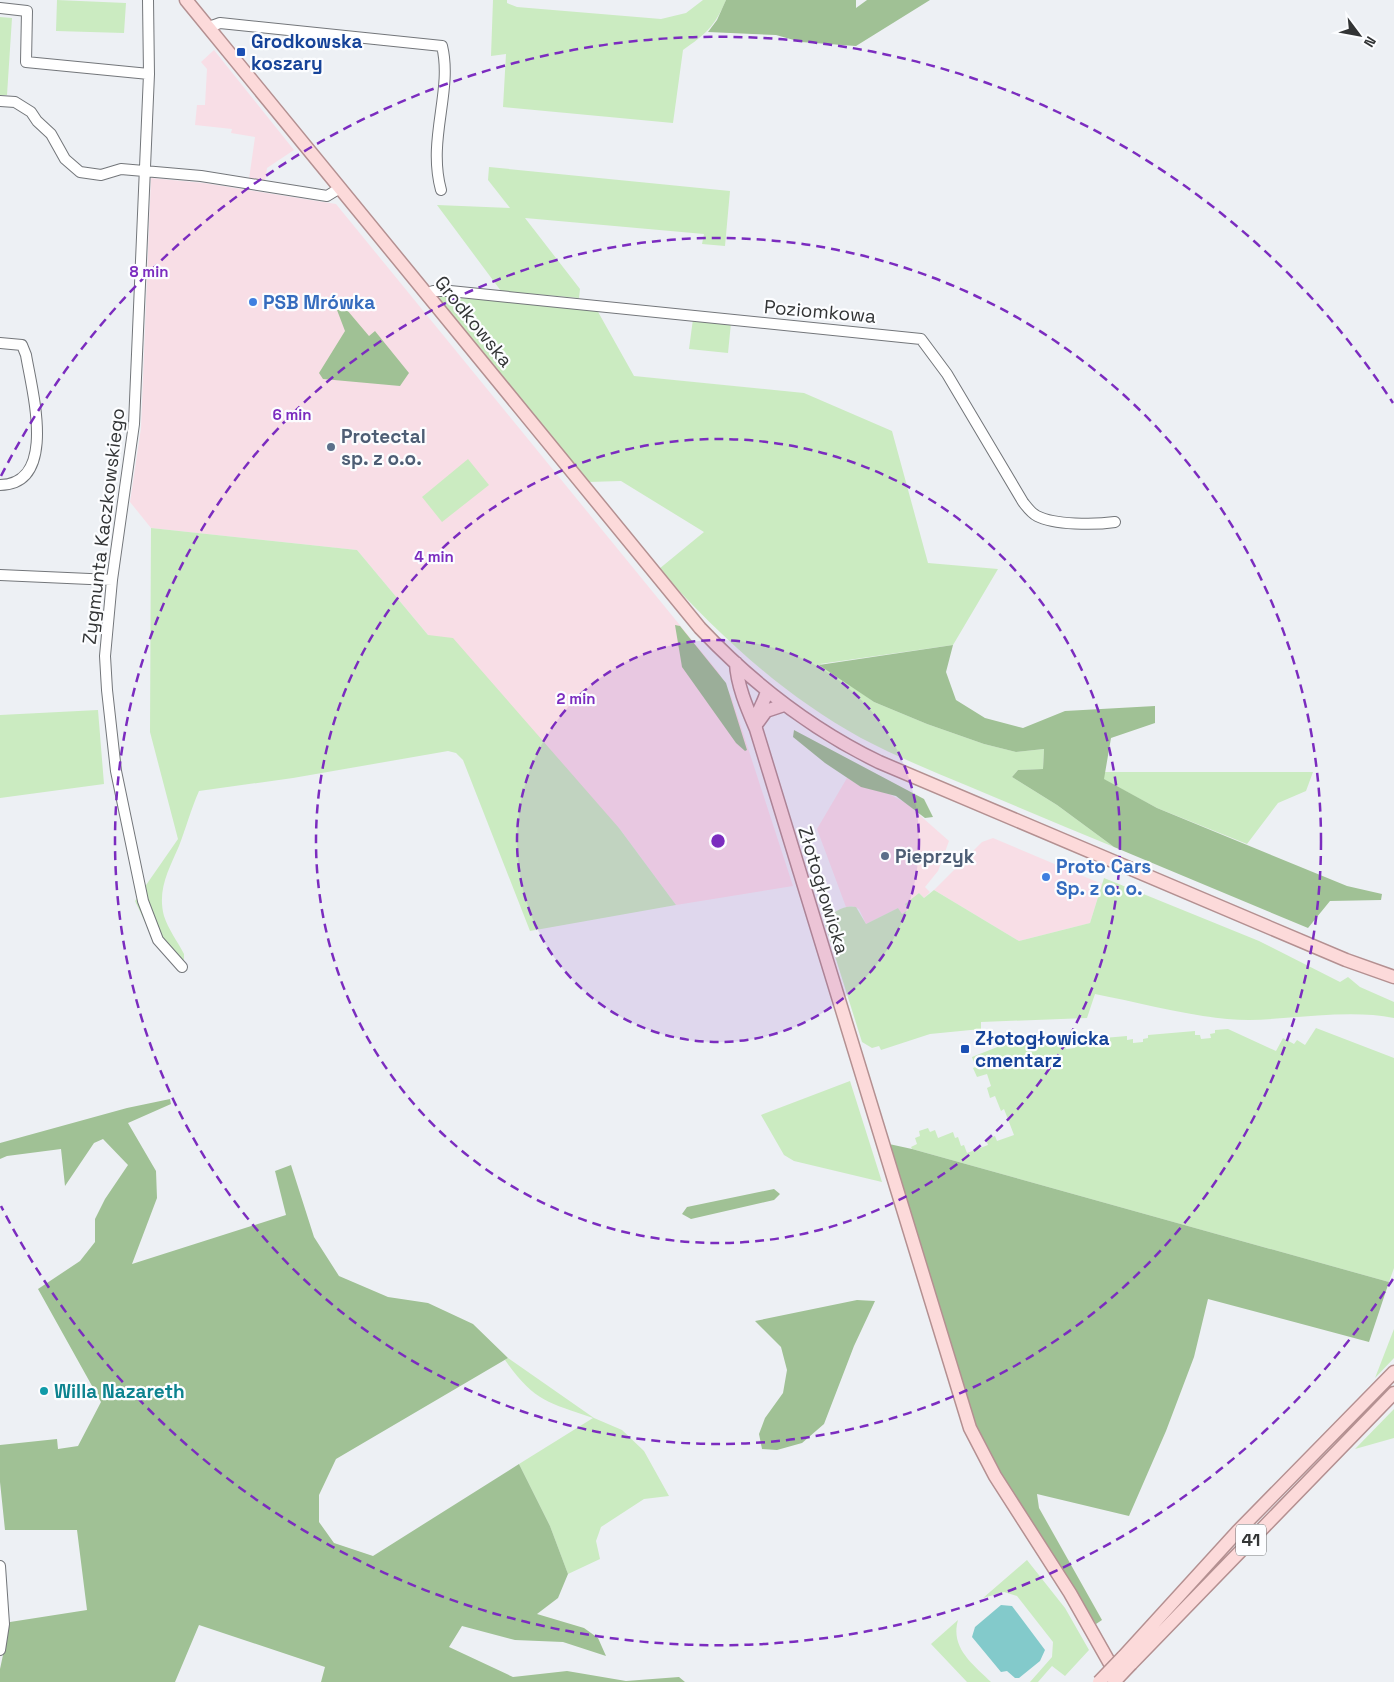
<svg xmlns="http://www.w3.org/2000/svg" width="1394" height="1682" font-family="'Space Grotesk',sans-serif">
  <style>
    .commercial { fill: #f8dee6 }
    .green { fill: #cbebc1 }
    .forest { fill: #a0c195 }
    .water { fill: #83cacb }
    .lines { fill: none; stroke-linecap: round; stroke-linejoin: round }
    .minor-casing { stroke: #73767a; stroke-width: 12 }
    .major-casing { stroke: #b49091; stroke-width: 15 }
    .minor { stroke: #fff; stroke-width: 10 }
    .major { stroke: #fcdada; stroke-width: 12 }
    .major-bridge-casing { stroke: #b49091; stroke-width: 15; stroke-linecap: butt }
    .major-bridge { stroke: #fcdada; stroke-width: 12 }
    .ring { fill: none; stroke: #7b2cbf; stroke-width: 2.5; stroke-dasharray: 9 6 }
    .transit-dot { fill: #1a4fb4; stroke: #fcfdff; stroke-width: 2 }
    .shop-dot { fill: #3f7fe0; stroke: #fcfdff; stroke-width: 2 }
    .service-dot { fill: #5c6f8a; stroke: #fcfdff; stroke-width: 2 }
    .culture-dot { fill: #0f9aa8; stroke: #fcfdff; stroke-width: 2 }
    .labels { text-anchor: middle; stroke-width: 4.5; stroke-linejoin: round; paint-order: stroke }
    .shield { fill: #fcfdff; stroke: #6f7072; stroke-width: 1 }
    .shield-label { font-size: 18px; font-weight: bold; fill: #323435 }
    .transit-label { font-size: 19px; font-weight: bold; fill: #164399; stroke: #fcfdff; text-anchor: start }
    .shop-label { font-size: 19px; font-weight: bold; fill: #366cbe; stroke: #fcfdff; text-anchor: start }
    .street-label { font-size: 19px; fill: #323435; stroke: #fcfdff }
    .service-label { font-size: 19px; font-weight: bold; fill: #4e5e75; stroke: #fcfdff; text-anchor: start }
    .culture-label { font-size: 19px; font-weight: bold; fill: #0d838f; stroke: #fcfdff; text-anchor: start }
    .centre { fill: #7b2cbf; stroke: #fcfdff; stroke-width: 2.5 }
    .ring-label { font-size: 15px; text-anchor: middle; font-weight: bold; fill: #7b2cbf; stroke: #fcfdff; stroke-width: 4.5; stroke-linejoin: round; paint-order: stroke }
  </style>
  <rect width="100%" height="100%" fill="#edf0f4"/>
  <path class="commercial" d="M214,50L294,150L267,168L265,182L249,179L255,137L231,133L232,129L195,125L197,105H205L207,69L201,62Z
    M151,178L204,183L336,204L719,673L731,696L793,886L676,905L619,828L428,635L357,550L151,528L130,502L141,428Z
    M847,778L861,786L889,794L906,803L949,841L938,871L925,887L930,892L924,898L919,893L906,904L909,910L901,914L898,908L866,924L859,909L852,906L846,907L817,829Z
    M993,838L1102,884L1090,923L1019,941L934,890L982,842Z"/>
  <path class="green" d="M57,0L126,3L124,33L56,31Z
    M493,0H507V3L517,7L661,19L686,13L703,0H726C715,26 706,34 683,50L673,123L503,107L506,54L491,56Z
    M0,17L12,18L7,95H0Z
    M489,167L730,191L725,246L702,244L704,234L525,218L580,289L579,298L501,291L437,205L510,208L488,180Z
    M440,296L597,310L634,376L804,393L892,431L928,563L998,569L953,645L820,664L874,702L927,724L984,744L1016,752L1044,749L1043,769L1018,770L1012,777L1057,805L1114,847C1065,827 1016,806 968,786C932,771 895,756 861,738C781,694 719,635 659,569L704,532L621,481L588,482L439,301Z
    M693,319L731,323L728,353L689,349Z
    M468,459L489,485L442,522L422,497Z
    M151,528L357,550L428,635L453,638L619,828L676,905L530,931L463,760L456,753L448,751L293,778L199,791C191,809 186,828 179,846C169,869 157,890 164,916C168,929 178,942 184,954V959L182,963L160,938L154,923L146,924L135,901L178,839L150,732Z
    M98,710L104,784L0,798V715Z
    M1104,772H1313L1306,791L1278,803L1247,844L1157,808L1103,779Z
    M1104,878L1259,941L1340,982L1348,977L1360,987L1394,1002V1018C1350,1009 1294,1019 1249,1020C1203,1020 1142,1003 1095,994L1087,1018L981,1022V1029L930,1034L881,1050L879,1046L872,1048L862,1042L824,921C831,913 845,904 856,907L866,924L898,908L902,914L908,910L905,904L919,893L924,898L934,890L1019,941L1090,923Z
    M1316,1028L1394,1058V1268L1389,1282L912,1149L911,1147L917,1144L915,1138L920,1136L919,1131L928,1128L930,1132L935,1130L938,1138L953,1132L955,1138L958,1137L961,1146L964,1145L967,1153L988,1145L986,1140L995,1136L997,1141L1014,1135L1004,1109L1001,1111L995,1096L990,1098L987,1088L991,1086L987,1074L977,1077L973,1068L980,1065L978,1061L974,1063L972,1057L1010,1042L1060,1041V1045L1065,1044L1066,1049L1075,1048V1044H1080V1040L1127,1036V1040L1133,1039V1043L1143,1042V1039L1148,1038V1035L1195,1031V1035H1200L1201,1039L1211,1038L1210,1034L1215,1033V1030L1228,1029L1276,1051L1283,1038L1294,1044L1297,1040L1305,1045Z
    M850,1081L882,1182L794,1161L784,1155L761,1115Z
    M1394,1329V1358L1375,1378Z
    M508,1358L594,1418L622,1430L644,1451L669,1496L644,1499L601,1527L596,1541L600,1559L568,1574L550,1526L519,1464L593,1418C547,1402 534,1401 505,1360Z
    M1394,1409V1438L1355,1449Z
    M1027,1560L1065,1608L1089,1650L1065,1676L1052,1666L1038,1682H1030L1052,1657L1053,1642L1017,1596L1004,1592L983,1598Z
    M958,1620C950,1648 973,1664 991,1682H967L931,1644Z"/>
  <path class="forest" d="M726,0H856V8L867,0H930L856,46L801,42L776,35L708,32L717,20Z
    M337,310H347L369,336L375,331L409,373L400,386L323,379L319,373L345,331Z
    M675,625L680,626L726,683L747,750L745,751L736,743L682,667Z
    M953,645L946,672L956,700L985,718L1023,728L1065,711L1155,706V723L1111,738L1104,779L1157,808L1347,886L1382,894L1381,900L1330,901L1308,928L1114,847L1057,805L1012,777L1018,770L1043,769L1044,749L1016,752L984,744L927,724L874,702L819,665Z
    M794,730L924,799L933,817L925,818L896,796L861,787L825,763L793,737Z
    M170,1099L171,1104L128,1123L156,1171L157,1198L132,1264L286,1215L275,1171L291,1165L314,1237L339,1276L388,1297L428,1303L473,1324L508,1358L336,1459L319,1495V1522L334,1543L373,1556L519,1464L550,1526L568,1574L558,1598L537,1614L584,1628L598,1638L606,1656L563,1642L515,1640L462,1626L449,1647L513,1677L567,1671L626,1681L679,1677L685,1682H321L325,1667L199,1625L175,1682H0V1669L10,1622L87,1610L77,1530H5L0,1482V1445L57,1439L58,1449L78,1446L101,1402L38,1289L80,1261L95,1242V1219L105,1199L128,1165L103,1139L94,1143L65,1186L61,1149L7,1156L0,1159V1143L127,1108Z
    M889,1144L912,1149L1389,1282L1369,1342L1208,1299L1194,1357L1166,1431L1129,1516L1037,1494L1039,1508L1102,1620L1096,1624L996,1469L977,1430Z
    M774,1189L780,1194L774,1200L691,1219L682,1214L687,1207Z
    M857,1300L875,1301L854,1346L824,1424L802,1443L777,1450L762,1449L759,1434L765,1418L783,1393L787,1370L781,1347L755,1321Z"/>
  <path class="water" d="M1001,1605L1012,1606L1045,1650L1040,1661L1019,1678H1015L1007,1671L1001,1672L972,1637L975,1627Z"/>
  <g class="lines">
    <defs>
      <path id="minor" d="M148,0L149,74L134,424L112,580L105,656L107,690L116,771L143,901L158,940L182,967
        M0,8L27,11L26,62L149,74
        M209,27L220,23L442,46C453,91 427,139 441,190
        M0,101L15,102L31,112L37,121L51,134L65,159L80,172L101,175L121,169L201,176L327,196L340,188
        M427,294L433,291H450L921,339L947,374L1023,502C1027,507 1031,513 1037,516C1054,525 1095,525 1115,522
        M0,343L22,345L26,355C32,391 58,484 0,485
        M0,575L112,580
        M0,1566L4,1624L0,1650"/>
      <path id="major" d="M186,0L700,628C752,683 811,729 879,762L1346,960L1394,977
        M736,663C737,685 747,708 756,729L970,1428L995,1476L1070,1593L1117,1676
        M758,722L766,711L784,705
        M756,727C755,713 764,704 767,691
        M1123,1657L1237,1532L1394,1372
        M1131,1664L1394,1393"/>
    </defs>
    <use href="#minor" class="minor-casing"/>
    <use href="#major" class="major-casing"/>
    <use href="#minor" class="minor"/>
    <use href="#major" class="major"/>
    <defs>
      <path id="major-bridge" d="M1099,1682L1123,1657
        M1114,1682L1131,1664"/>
    </defs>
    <use href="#major-bridge" class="major-bridge-casing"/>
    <use href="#major-bridge" class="major-bridge"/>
  </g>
  <circle cx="718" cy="841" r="201" fill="#7b2cbf" fill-opacity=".12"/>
  <g class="ring">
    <circle cx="718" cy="841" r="201"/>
    <circle cx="718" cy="841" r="402"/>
    <circle cx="718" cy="841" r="603"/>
    <path d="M1393 1279A805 805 0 0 1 1 1206M1 476A805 805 0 0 1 1393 403"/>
  </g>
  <g class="transit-dot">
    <rect x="236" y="47" width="10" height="10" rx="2.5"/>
    <rect x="960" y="1044" width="10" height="10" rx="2.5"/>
  </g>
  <g class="shop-dot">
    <circle cx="253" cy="302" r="5"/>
    <circle cx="1046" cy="877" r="5"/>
  </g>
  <g class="service-dot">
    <circle cx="331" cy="447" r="5"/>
    <circle cx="885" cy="856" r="5"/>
  </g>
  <circle class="culture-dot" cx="44" cy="1391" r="5"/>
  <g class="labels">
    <rect class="shield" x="1236" y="1524.5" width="30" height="31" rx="4"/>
    <g class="shield-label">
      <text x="1251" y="1546">41</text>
    </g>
    <g class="transit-label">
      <text x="251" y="48">Grodkowska<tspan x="251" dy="22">koszary</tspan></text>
      <text x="975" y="1045">Złotogłowicka<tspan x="975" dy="22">cmentarz</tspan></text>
    </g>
    <g class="shop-label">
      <text x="263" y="309">PSB Mrówka</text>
      <text x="1056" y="873">Proto Cars<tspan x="1056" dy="22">Sp. z o. o.</tspan></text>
    </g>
    <g class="street-label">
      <text transform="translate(820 311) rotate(5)" y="7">Poziomkowa</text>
      <text transform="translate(474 321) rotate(51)" y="7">Grodkowska</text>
      <text transform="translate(103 526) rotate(-83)" y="7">Zygmunta Kaczkowskiego</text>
      <text transform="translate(824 890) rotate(73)" y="7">Złotogłowicka</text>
    </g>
    <g class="service-label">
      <text x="341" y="443">Protectal<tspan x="341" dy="22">sp. z o.o.</tspan></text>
      <text x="895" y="863">Pieprzyk</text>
    </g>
    <g class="culture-label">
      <text x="54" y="1398">Willa Nazareth</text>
    </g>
  </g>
  <circle cx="718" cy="841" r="8" class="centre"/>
  <g class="ring-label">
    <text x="149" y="277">8 min</text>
    <text x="292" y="420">6 min</text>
    <text x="434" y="562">4 min</text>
    <text x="576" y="704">2 min</text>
  </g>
  <g transform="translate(1359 35) rotate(122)" stroke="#fcfdff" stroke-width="4" paint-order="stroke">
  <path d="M0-4L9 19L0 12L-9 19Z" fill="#323435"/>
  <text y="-8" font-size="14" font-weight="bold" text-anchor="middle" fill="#323435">N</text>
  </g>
</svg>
